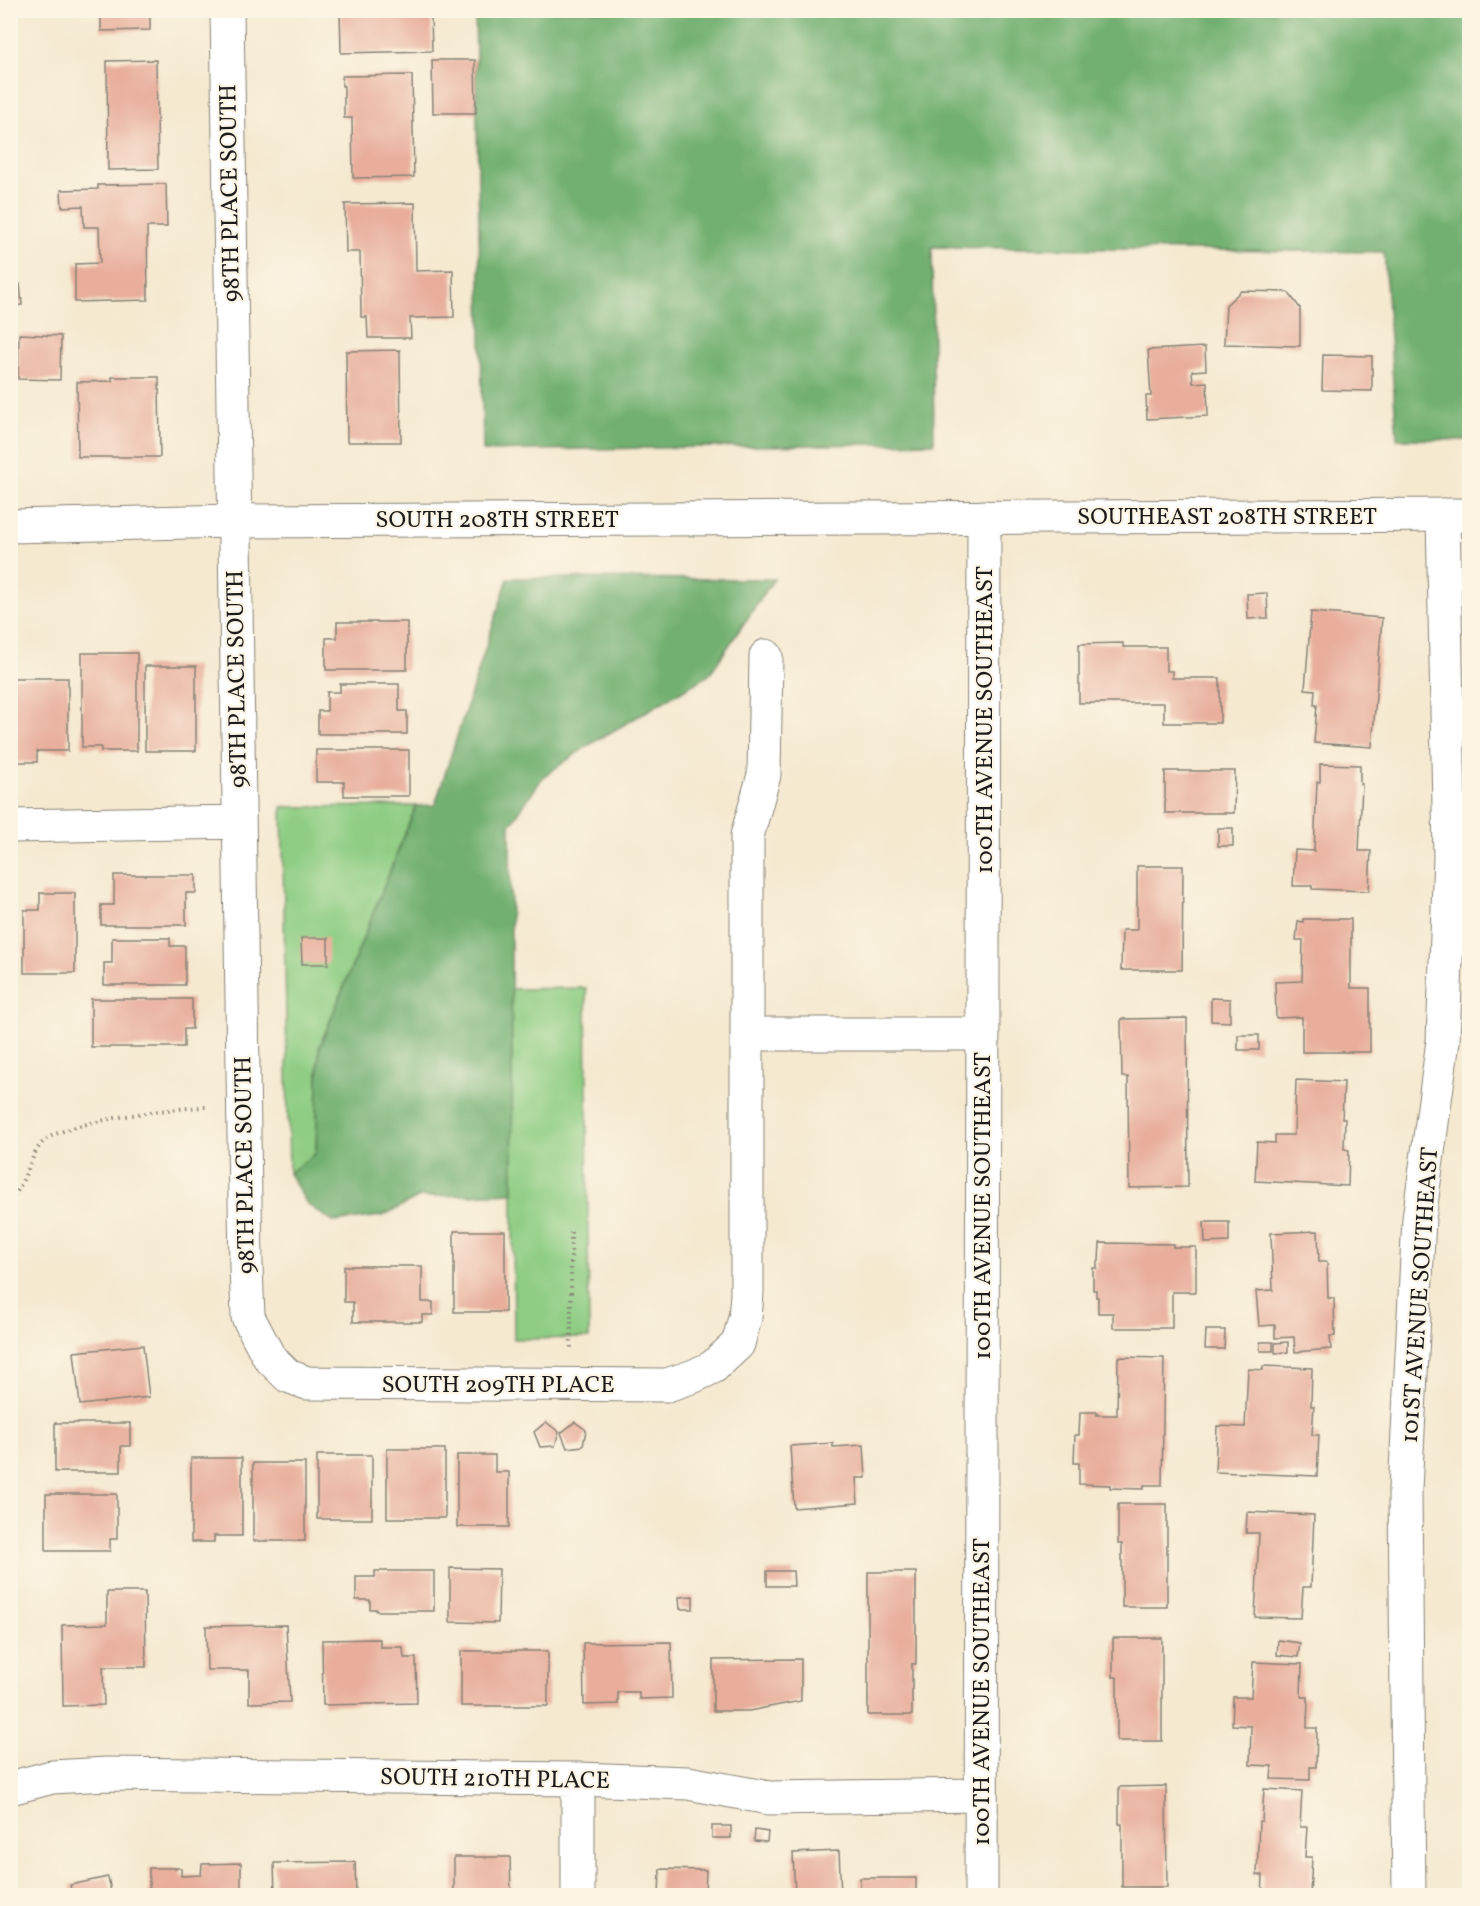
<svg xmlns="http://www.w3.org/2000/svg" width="1480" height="1906" font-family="Vollkorn,serif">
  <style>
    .green { fill: #8ecd83; stroke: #557450; stroke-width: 1.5 }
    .forest { fill: #72b071; stroke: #476646; stroke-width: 1.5 }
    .building { fill: #e8ae9b }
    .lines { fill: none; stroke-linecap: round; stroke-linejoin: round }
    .minor-casing { stroke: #888276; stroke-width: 35 }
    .major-casing { stroke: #888276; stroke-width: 35 }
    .path { stroke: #888276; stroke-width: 4; stroke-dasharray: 1.5 4.5; stroke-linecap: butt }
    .minor { stroke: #fff; stroke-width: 33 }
    .major { stroke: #fff; stroke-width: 33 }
    .labels { text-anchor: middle; stroke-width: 4.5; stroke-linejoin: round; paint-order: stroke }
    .street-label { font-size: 24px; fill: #1c1c1c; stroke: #fcf5e5 }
  </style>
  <rect width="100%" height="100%" fill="#fcf5e5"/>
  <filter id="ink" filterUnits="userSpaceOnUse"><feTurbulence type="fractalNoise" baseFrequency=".0167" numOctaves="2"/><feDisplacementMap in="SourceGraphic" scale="12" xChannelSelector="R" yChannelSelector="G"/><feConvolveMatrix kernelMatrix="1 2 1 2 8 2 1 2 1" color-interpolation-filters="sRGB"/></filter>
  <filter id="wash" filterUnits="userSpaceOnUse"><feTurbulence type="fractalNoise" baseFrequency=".008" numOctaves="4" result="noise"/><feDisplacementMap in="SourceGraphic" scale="24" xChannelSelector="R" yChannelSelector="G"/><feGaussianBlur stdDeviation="1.35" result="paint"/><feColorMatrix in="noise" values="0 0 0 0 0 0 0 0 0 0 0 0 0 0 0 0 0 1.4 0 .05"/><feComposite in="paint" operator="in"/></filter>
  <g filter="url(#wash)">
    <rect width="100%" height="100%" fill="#f5e9d0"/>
    <path class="green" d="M416,806L319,1049L316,1154L289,1173L282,807Z
      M586,988L589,1338L514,1339L511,989Z"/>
    <path class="forest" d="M475,11H1469V440L1397,439L1384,252L932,247L934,443L483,451Z
      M508,578L774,579L709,675L589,745L543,777L510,825L513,1193L420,1197L382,1216L333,1222L307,1204L289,1173L316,1153L319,1049L416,806L435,805Z"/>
    <g id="blocks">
      <path class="building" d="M101,10H150V30L101,31Z
        M340,10H400V14H431L432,51L341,53Z
        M156,60L158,169L108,170L107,61Z
        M432,60H475L476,113H433Z
        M412,75L414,177L353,178L352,118H344V86H342V76Z
        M166,184L167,227H147L148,300L75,302V264L100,263L99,227H84L83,206L62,207L61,190L98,189V185Z
        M415,203L416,271L453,270L454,317L410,318L411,338H368L367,317H361L360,252H346L345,204Z
        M20,284L22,305L10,306V285Z
        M1241,291L1288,292L1300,308V346L1224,344L1226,305Z
        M19,334L61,336L60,380L18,379Z
        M1205,347L1206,370L1192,371L1193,383L1207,382L1208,416L1147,419L1146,396H1151L1148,350Z
        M400,350L401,442H347L346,351Z
        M1323,355L1372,356V391L1322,390Z
        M112,377H159L160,457H78L77,382L112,381Z
        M1267,593L1268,618L1248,619L1247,594Z
        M1311,612L1382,618L1372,747L1314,743L1317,705H1314L1315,690L1305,689Z
        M337,622H407V670H326V638H337Z
        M1123,643V647H1166V671H1172V678H1220V723H1164V703H1079V644Z
        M82,653H137V751H101V747H82Z
        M145,666H196V751H145Z
        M10,678H68V751H37V762H10Z
        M340,684H399V711H407V734H318V711H327V692H340Z
        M316,750H409V796H344V782H316Z
        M1320,764L1360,765V784H1362L1359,851H1371L1369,891L1312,889V886H1293L1295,850L1314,851L1317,782H1320Z
        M1165,771H1235L1234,813H1165Z
        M1218,828H1233V846H1218Z
        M1137,866H1183L1182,970H1121L1122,930H1137Z
        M114,875H196V893H186V925H101V905H114Z
        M40,893H75V973H24V910H40Z
        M10,912H15V969H10Z
        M1303,919H1351V988H1370V1052H1302V1017L1276,1018L1275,982L1302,981L1303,940H1296L1298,921L1303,922Z
        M112,938H170V946H185V985H104V963H112Z
        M301,938H328V964H302Z
        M1211,998L1230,999V1022L1211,1021Z
        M91,999H192V1029H184V1047H91Z
        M1187,1018L1188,1187L1129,1188L1128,1077H1122L1121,1019Z
        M1238,1035H1259V1050H1238Z
        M10,1062H13V1139H10Z
        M1296,1080L1344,1082L1342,1119H1345L1344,1149L1349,1150L1348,1186L1255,1181L1257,1142L1275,1143V1135H1294Z
        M1204,1222H1229V1242L1205,1243Z
        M454,1231H505V1312H454Z
        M1318,1231L1319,1262H1327L1328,1298H1334L1335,1336H1330L1331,1349L1295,1352L1294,1337L1275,1338V1325L1259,1326L1256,1291L1273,1290L1271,1233Z
        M1100,1243L1173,1244V1247H1196V1292H1172V1328H1113V1313H1098V1297H1096V1290H1093V1268H1097V1261H1099Z
        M344,1266H422V1302H433V1315H422V1322H353V1302H344Z
        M1206,1330H1225L1224,1349H1205Z
        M1260,1342H1273V1351H1260Z
        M1288,1342V1352L1275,1353V1343Z
        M143,1345L149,1397L80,1405L74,1352Z
        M1118,1357L1164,1358L1162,1485H1144V1489L1110,1488V1485L1079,1484V1463H1074L1075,1435H1079L1080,1412H1097V1415H1117Z
        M1263,1366L1312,1368L1311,1406H1314L1312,1435H1319L1317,1476L1215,1472L1217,1426L1245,1427L1248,1369L1263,1370Z
        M546,1422L559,1432L555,1446L540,1447L534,1432Z
        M575,1422L586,1430L583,1446L567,1448L561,1433Z
        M55,1423H130V1446H121V1472H55Z
        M833,1443V1447L864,1445L866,1478H856L858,1503L794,1508L790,1446Z
        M387,1449H445V1518H387Z
        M317,1455H372V1519H317Z
        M457,1455H495V1472H509V1527H457Z
        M191,1458H242V1536H214V1542H191Z
        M253,1463H305V1541H253Z
        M46,1494H117V1539H110V1551H46Z
        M1118,1504H1167V1607H1122V1544H1118Z
        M1247,1512L1314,1515L1311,1587H1303L1301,1618L1255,1617L1259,1533H1246Z
        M450,1568L499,1569L498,1623L450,1622Z
        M375,1571H434V1611H376V1609H370V1600H356V1577H375Z
        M767,1571H793L794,1586H767Z
        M868,1572H916V1664H912V1715H868Z
        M107,1592H145L146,1667H103L104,1705L63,1706L62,1625L107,1624Z
        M693,1596V1609H680L679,1597Z
        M286,1625L290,1702L249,1703V1670H207L206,1626Z
        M1113,1638H1162V1741H1117V1677H1113Z
        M380,1639V1647H403L404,1658H416L417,1703L323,1705L322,1640Z
        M1278,1640L1300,1643L1298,1657L1277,1655Z
        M671,1642L672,1698L639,1699V1692H618V1704L584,1705L583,1643Z
        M461,1651H548V1706H461Z
        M801,1659V1701L749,1711H713V1660Z
        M1253,1662L1302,1664L1301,1697H1308L1307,1728H1317L1316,1767H1310V1780L1271,1779L1272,1766L1250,1765L1251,1726L1232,1725L1233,1697H1251Z
        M1166,1786L1167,1887H1122V1824H1119V1787Z
        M1264,1789L1302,1791L1300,1827H1307L1305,1857H1312L1310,1896H1262L1263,1875H1257L1259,1821H1262Z
        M712,1826H731V1838H712Z
        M755,1830L768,1832L767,1842L754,1841Z
        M839,1851L841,1896H795L793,1853Z
        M454,1857H510L511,1896H454Z
        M355,1862L356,1896H275L274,1863Z
        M241,1863V1896H149V1868H181V1876L201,1875L202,1864Z
        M660,1869L706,1870L705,1896H659Z
        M108,1877L112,1896H72L70,1885Z
        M860,1878H916V1896H860Z"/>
    </g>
  </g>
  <g filter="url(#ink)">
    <use href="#blocks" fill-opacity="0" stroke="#888276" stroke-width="1.5"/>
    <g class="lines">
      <defs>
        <path id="minor" d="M227,10L246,1267L248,1317L269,1357L288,1376L307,1383L667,1385L694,1376L713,1367L738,1344L745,1318L747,1294V836L764,775L766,656
          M10,826L238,822
          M747,1034H983
          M578,1779V1896
          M10,1788L52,1777L107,1774L578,1779L688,1783L769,1798L980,1795
          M981,1896L984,517
          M1409,1896L1405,1490L1419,1219L1443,1041L1450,856L1443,515"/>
        <path id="major" d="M10,526L234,521L1470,515"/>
      </defs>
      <use href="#minor" class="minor-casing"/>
      <use href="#major" class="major-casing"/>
      <path class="path" d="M10,1201C26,1184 29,1155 44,1141C67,1121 177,1107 209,1107
        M571,1232V1351"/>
      <use href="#minor" class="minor"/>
      <use href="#major" class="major"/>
    </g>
  </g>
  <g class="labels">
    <g class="street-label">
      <text transform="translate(229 193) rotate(-91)" y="8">98TH PLACE SOUTH</text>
      <text x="1227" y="524">SOUTHEAST 208TH STREET</text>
      <text x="497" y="527">SOUTH 208TH STREET</text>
      <text transform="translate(236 679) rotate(-91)" y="8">98TH PLACE SOUTH</text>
      <text transform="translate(984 720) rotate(-90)" y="8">100TH AVENUE SOUTHEAST</text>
      <text transform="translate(244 1165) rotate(-91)" y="8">98TH PLACE SOUTH</text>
      <text transform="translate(982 1206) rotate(-90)" y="8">100TH AVENUE SOUTHEAST</text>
      <text transform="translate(1419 1295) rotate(-86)" y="8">101ST AVENUE SOUTHEAST</text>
      <text x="498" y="1392">SOUTH 209TH PLACE</text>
      <text transform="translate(981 1692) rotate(-90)" y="8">100TH AVENUE SOUTHEAST</text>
      <text transform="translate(495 1778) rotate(1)" y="8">SOUTH 210TH PLACE</text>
    </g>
  </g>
  <rect width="1480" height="1906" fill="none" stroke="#fcf5e5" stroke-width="36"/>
</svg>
